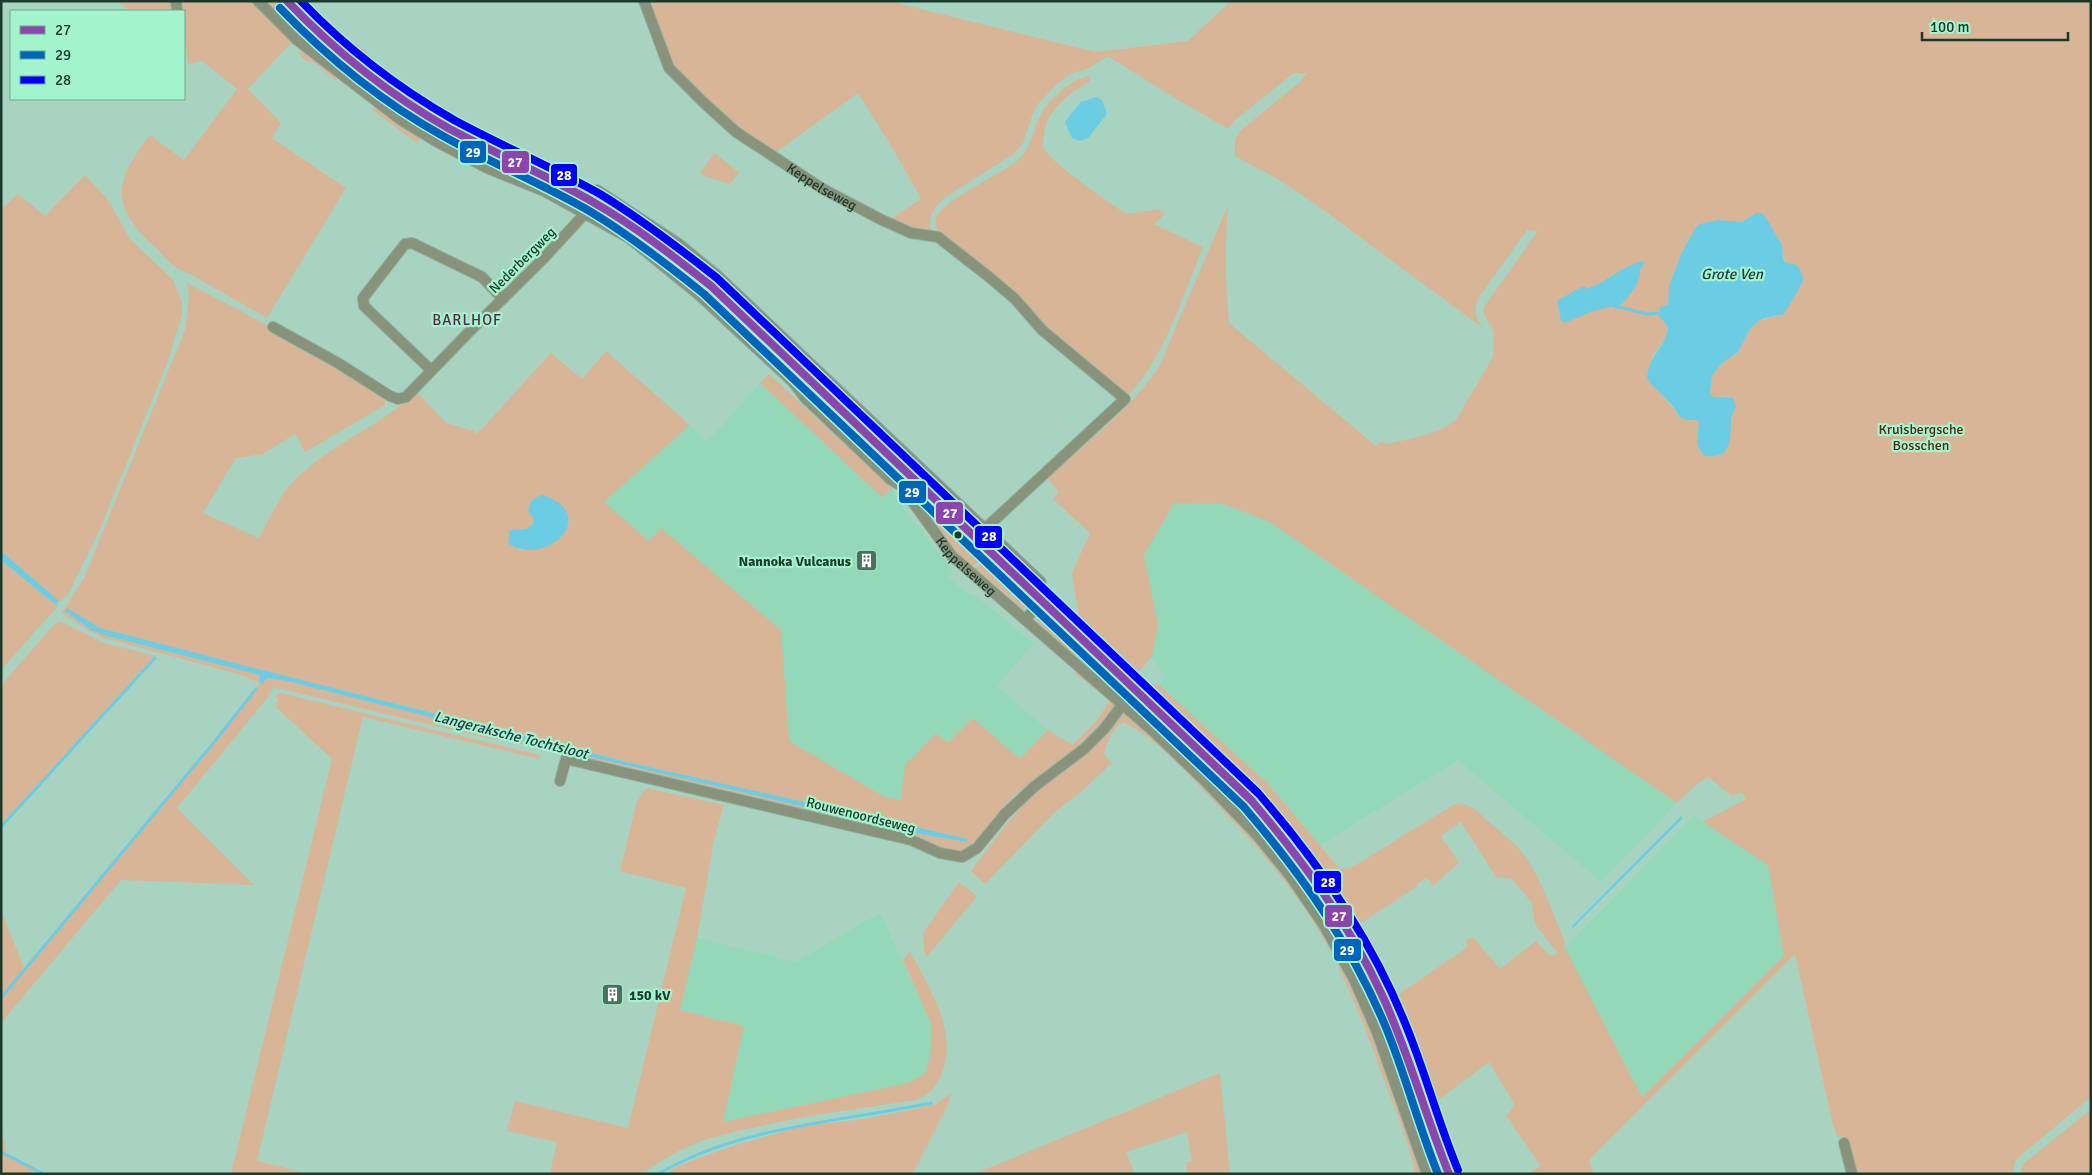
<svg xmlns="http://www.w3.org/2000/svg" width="2092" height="1175" font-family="Signika,sans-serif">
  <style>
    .built { fill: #94d8ba }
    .green { fill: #d8b596; fill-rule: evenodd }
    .water { fill: #6acde4 }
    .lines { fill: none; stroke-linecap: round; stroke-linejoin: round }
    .stream { stroke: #6acde4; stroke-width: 3 }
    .minor-casing { stroke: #8fb1a2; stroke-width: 12 }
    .primary-casing { stroke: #8fb1a2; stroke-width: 19 }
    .minor { stroke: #89927a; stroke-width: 10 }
    .primary { stroke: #869a84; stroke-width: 16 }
    .bus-1-casing { stroke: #a3f3cd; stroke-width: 11 }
    .bus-2-casing { stroke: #a3f3cd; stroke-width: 11 }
    .bus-3-casing { stroke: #a3f3cd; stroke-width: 11 }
    .bus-1 { stroke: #8e44ad; stroke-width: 8 }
    .bus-2 { stroke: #0065bd; stroke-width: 8 }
    .bus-3 { stroke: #00f; stroke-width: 8 }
    .bus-dot { fill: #193a2c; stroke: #a3f3cd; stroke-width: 2 }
    .labels { text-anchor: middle; stroke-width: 4.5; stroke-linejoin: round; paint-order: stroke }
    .street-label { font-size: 14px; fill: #193a2c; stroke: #a3f3cd }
    .park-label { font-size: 14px; fill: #552814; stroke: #a3f3cd }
    .poi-label { font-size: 14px; font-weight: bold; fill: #193a2c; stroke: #a3f3cd; text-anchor: end }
    .water-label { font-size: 15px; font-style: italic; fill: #223c46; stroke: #a3f3cd }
    .neighbourhood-label { font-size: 15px; letter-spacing: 1px; fill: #5f234a; stroke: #a3f3cd }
    .line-badge { stroke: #a3f3cd; stroke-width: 2 }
    .badge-label { font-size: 14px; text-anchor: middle; font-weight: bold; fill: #fff }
  </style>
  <rect width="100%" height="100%" fill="#a8d3c0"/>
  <path class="built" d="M769,374L892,488L897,500L953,571L949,577L965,592L977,597L1034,643L997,686L1048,730L1020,759L973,718L948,743L936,733L901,800L883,796L789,741L780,630L661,528L650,542L603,502L690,425L707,442Z
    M1174,503L1224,504L1270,522L1677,803L1601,882L1458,760L1320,845L1267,783L1159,685L1165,676L1152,656L1158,624L1144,555Z
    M1694,815L1768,865L1785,956L1642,1098L1565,948Z
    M880,913L931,1023V1050L926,1073L908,1083L723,1122L744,1026L680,1010L697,938L796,962Z"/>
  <path class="green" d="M116,1H173L174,11H130Z
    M180,1H255L337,78L336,81L315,63L306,61L300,55L301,50L292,42L248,89L281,123L272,138L346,188L267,318L202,281C192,273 188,274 178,269C169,263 161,252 153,245C108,204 116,179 150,135L184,160L237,89L202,61L188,64L184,33V11H181Z
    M263,1H280L306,28L304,31L306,33L309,31L342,68L467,146L463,153L396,113L301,39L302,37L300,35L298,36Z
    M652,1H888L1096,52L1188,41L1231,1H2091V1097L2021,1155L2015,1162L2013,1174H1857L1845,1137L1837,1136L1832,1121L1795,954L1589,1160L1594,1174H1527L1541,1166L1506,1116L1515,1105L1489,1062L1430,1106L1378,969L1384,963L1399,994L1468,947L1465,941L1473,937L1500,969L1536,941L1550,956L1558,954L1535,924L1532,903L1512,879L1496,877L1461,822L1441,836L1459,863L1433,886L1427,878L1417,884L1418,886L1361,923L1382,958L1375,960H1371L1260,792L1231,771L1147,690L1154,684L1159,685L1267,783L1340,869L1351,868L1453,805C1468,800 1478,812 1489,822C1502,833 1517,844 1527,859C1543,883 1552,912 1564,939L1565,948L1642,1097L1784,956L1768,865L1703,822L1746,799L1741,792L1732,796L1708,777L1696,785L1677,803L1270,522L1224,504L1174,503L1144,555L1158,624L1152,656L1134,678L1113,659L1093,634V632L1079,617L1072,573L1090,533L1053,499L1059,492L1047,478C1086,443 1129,411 1159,367L1228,205C1225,245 1225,283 1229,323L1376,446L1381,441L1386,444C1409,439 1437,435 1456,420L1493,357L1494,332L1483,312L1484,307L1538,231L1527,230L1479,297C1473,310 1475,316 1483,328L1318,206L1281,181L1235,156V139L1240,131L1300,82L1307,73H1294L1235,120L1228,129L1160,89L1108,56L1089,68L1070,74L1056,85L1038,104L1032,116L1023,143L1014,154L947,196L936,206L930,219L931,233L913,231L889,220L921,199L895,152L858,93L775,153C720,115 656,75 652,1ZM1756,213L1782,244C1780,260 1794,270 1803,282L1777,316L1758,321L1750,329L1738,352L1721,364L1712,376L1710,393L1713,397L1727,396L1698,444L1699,421L1678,415C1670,401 1656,392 1647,378C1649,372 1650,365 1652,358C1657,347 1665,343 1668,329L1664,321L1665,306L1668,305L1673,274L1691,235L1718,220L1742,222Z
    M320,20L363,49L381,69L396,83L476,133L473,135L428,109L381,76L356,51L317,23Z
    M1091,75L1090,81C1070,93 1046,110 1044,135C1044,138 1042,143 1043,146C1047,161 1111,203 1126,214L1161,209L1164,215L1154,224L1203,247C1182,298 1166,354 1129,395L1035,319L939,234C937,229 935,224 936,219C939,201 1003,174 1019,159C1031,147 1033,133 1039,118C1049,98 1070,80 1091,75Z
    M375,106L421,137L417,143L372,110Z
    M715,153L739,173L730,184L701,175V171Z
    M85,175L108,200L130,239L173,280L182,302V314L169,358L100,529L69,592L62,601H59L1,551V210L18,194L45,216Z
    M187,283L247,314L364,380L385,396V405L305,452L295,434L263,454L236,458L203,513L259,538C268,522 278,499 290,485C325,446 378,428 417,392L446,423L474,431L477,434L551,353L582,379L606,351L690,425L604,502L649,541L661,528L781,630L789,741L883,796L901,800L905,765L936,733L948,743L973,718L1020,759L1048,730L1073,745L1097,720L1110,700L1074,673L1079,672L1114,703V708C1092,751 1044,767 1011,799C998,812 979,848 961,851C948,853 932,843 920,838L546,749L483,737L273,687L268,695L269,696L177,808L254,885L121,880L1,1023V911L25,970L215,741L260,683L239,674L104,638L86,629L62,613L84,578L185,330L189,296ZM533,518L570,521C560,546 544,549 519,550L510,530L526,529L533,524ZM268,675L346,691L631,763L968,840L967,842L926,835L556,749L287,681L267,678L261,683Z
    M769,374L892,488L883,498L760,383Z
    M822,404L917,492L935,516L928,517L907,485L896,478L820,407Z
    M935,518L972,553L974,551L986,561L984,563L980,560L972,567L950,545L930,519Z
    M1,560L56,605H59L1,670Z
    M981,563L986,567L990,563L1025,594L1029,603L1023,611L1014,606V601L980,572L974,569Z
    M1039,616L1052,620L1118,683L1121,693L1116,694L1033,623Z
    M60,621L104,643L156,656L1,827V685L52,627Z
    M280,693L540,755L539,759L363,717L257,1161L309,1174H231L332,759L276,707L278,698L275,697L276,695Z
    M1132,705L1141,706L1229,788L1245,808L1279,841L1276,843L1278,847L1282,844L1303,871L1362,969H1355L1353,967C1330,925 1306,886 1273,851L1275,849L1272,846L1131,706Z
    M1126,714L1131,716C1166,750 1203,783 1237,819C1280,863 1321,922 1348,977C1379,1039 1399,1107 1421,1172L1415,1173C1409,1141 1395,1110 1384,1080C1364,1024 1343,968 1311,918C1281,872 1244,832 1206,793C1184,769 1153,736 1123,722C1111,729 1108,741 1104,754L1112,763L1082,791L1054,813L985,884L971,871C993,842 1015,810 1043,786C1057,774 1073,766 1086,754C1095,744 1114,715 1126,714Z
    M646,788L724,805L714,840L697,938L680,1010L744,1026L723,1122L908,1083L926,1073L931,1050V1023L903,960L910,951C929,988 957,1028 943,1070C937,1086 931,1094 916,1100L809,1116L737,1131L701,1141L674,1153L641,1174H550L557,1142L507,1131L515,1101L628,1128L686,888L620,871L637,801Z
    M959,882L977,896L927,957L924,951L923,933Z
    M1366,975L1374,990L1438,1162L1437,1168L1432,1171L1361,984L1362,977Z
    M1220,1073L1230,1174H1187L1186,1162H1192L1187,1132L1126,1152L1135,1174H974Z
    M951,1093L949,1102L913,1174H666L676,1167L729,1147L802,1126L864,1119L905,1111L936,1104Z
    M2091,1109V1174H2020L2022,1166L2027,1161Z
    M1,1128L7,1155L44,1174H1Z"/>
  <path class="water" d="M1096,97L1102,100L1107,114L1088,138L1080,141L1072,138L1065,122L1081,102Z
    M1756,213H1762C1769,221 1772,228 1777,237C1778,240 1781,241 1782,244C1784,254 1778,264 1795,264C1801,269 1803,274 1803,282L1784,314L1765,318L1758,321L1750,329L1738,352L1721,364L1712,376L1710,393L1713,397L1733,398L1736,407C1734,411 1731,416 1731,422C1730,441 1732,459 1704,456L1697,444L1699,421C1694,419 1690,421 1684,419C1677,416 1676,409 1671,404C1663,395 1654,389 1647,378C1649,355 1663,351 1668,329L1664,321L1659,317L1660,307L1668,305L1669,286L1682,252L1696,227L1700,224L1718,220L1742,222Z
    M1644,261L1645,262L1640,270V277L1634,289L1622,304L1593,311L1565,323L1561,321L1557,300C1566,297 1574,290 1584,286L1587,289C1607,282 1623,265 1644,261Z
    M543,495C603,516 543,569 508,543L510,530L526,529L533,524V518L528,510C530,501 534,497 543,495Z
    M1,551L59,601L56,605L1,560Z
    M67,608L100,628L262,670L631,763L968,839L967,842L926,835L556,749L287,681L267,678L262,684L259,682L260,675L108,636L91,630L65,611Z
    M1681,816L1683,818L1573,928L1572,926Z"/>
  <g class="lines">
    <path class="stream" d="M1614,306L1648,314L1659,313
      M1,827L155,658
      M1,998L215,741L256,689
      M1,1152L44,1174
      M658,1174C741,1126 839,1122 931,1103"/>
    <defs>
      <g id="minor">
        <path d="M176,1L177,11"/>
        <path id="s1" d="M258,1L297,40L401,120L439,143L487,168L544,191L629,238L698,294L792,381L806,399L890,479L901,486L952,556L1154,732L1206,782L1257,835L1291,877L1325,927L1354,979L1377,1032L1427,1174"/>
        <path id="s2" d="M644,1L669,68L703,102L736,132L823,189L882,220L911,233L938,237L989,277L1015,299L1042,330L1125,399L975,538"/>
        <path d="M597,190L679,244L718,276L1041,582"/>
        <path d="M273,327L338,363L390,396L398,399L406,397L468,333L543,259L590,208"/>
        <path d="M431,370L364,306L363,298L405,244L412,243L482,277L503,299"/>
        <path d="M1026,619L1041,601"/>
        <path d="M560,781L566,759L911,840L940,853L962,857L977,848L1005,814L1035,786L1084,749L1104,729L1126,700L1136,690"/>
        <path d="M1844,1143L1852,1174"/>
      </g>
      <path id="primary" d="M287,1C325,42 381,88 428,116C481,148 539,172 593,202C635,226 673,256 711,286L1251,800C1311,868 1362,942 1396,1027C1415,1075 1428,1126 1449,1174"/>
    </defs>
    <use href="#minor" class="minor-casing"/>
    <use href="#primary" class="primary-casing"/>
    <use href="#minor" class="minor"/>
    <use href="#primary" class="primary"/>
    <defs>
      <path id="bus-1" d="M287,1C335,51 388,94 448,128C496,154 546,175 593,202C635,226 673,256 711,286L1251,800C1302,860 1349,923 1382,995C1409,1053 1425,1115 1449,1174"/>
      <path id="bus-2" d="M280,8C328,58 382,102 443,136C491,163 543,184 591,212C631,236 668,265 704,294L1244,807C1302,875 1353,947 1387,1030C1406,1077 1419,1127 1438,1174"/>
      <path id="bus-3" d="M301,1C346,48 398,88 454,120C502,146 552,167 600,194C641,219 679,248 717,278L1258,793C1318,862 1371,938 1405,1023C1425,1071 1438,1122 1458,1170"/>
    </defs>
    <use href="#bus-1" class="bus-1-casing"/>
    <use href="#bus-2" class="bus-2-casing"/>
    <use href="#bus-3" class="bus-3-casing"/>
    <use href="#bus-1" class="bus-1"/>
    <use href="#bus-2" class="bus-2"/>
    <use href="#bus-3" class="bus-3"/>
  </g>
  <defs>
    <symbol id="building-square" viewBox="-11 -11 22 22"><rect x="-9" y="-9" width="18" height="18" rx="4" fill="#4b7060" stroke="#a3f3cd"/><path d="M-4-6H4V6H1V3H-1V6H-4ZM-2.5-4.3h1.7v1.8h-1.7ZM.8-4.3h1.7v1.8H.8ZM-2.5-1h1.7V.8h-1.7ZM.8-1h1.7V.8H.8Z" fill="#fff"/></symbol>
  </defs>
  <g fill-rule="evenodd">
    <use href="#building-square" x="854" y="548" width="25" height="25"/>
    <use href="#building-square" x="600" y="982" width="25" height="25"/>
  </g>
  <circle class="bus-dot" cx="958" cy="535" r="4.5"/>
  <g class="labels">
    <g class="street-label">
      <text dy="5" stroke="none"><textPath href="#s2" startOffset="266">Keppelseweg</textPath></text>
      <text transform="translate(522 260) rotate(-45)" y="5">Nederbergweg</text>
      <text dy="5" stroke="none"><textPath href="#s1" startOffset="916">Keppelseweg</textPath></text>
      <text transform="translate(861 815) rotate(14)" y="5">Rouwenoordseweg</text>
    </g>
    <g class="park-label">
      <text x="1921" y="434">Kruisbergsche<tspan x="1921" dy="16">Bosschen</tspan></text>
    </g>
    <g class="poi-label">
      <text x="851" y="566">Nannoka Vulcanus</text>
      <text x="629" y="1000" text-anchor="start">150 kV</text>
    </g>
    <g class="water-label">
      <text x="1732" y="279">Grote Ven</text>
      <text transform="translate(511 735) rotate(14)" y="5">Langeraksche Tochtsloot</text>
    </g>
    <g class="neighbourhood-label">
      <text x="467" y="325">BARLHOF</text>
    </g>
  </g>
  <g class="line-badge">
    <rect x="459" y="140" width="28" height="24" rx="5" fill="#0065bd"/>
    <rect x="501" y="150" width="29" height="24" rx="5" fill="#8e44ad"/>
    <rect x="550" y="163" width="28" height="24" rx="5" fill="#00f"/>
    <rect x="898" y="480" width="29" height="24" rx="5" fill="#0065bd"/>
    <rect x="935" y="501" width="29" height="24" rx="5" fill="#8e44ad"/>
    <rect x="974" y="525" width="29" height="24" rx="5" fill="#00f"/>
    <rect x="1313" y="870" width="29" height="24" rx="5" fill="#00f"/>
    <rect x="1324" y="904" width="29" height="24" rx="5" fill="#8e44ad"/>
    <rect x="1333" y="938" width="29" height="24" rx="5" fill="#0065bd"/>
  </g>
  <g class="badge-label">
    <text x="473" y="157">29</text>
    <text x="515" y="167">27</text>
    <text x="564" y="180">28</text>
    <text x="912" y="497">29</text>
    <text x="950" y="518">27</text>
    <text x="989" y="541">28</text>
    <text x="1328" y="887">28</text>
    <text x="1339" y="921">27</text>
    <text x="1347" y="955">29</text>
  </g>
  <rect width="2092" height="1175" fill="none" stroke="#193a2c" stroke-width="5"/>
  <rect x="10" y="10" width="175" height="90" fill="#a3f3cd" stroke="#6ca98d"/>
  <rect x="20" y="26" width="25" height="8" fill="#8e44ad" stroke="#6ca98d"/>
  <text x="55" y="35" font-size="15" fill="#193a2c">27</text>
  <rect x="20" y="51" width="25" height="8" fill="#0065bd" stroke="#6ca98d"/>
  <text x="55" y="60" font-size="15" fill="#193a2c">29</text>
  <rect x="20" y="76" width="25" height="8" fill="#0000ff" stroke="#6ca98d"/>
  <text x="55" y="85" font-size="15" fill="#193a2c">28</text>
  <path d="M1922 32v8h146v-8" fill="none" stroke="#193a2c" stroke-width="2.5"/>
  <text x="1930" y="32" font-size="15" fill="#193a2c" stroke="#a3f3cd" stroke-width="4" paint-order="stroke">100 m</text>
</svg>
